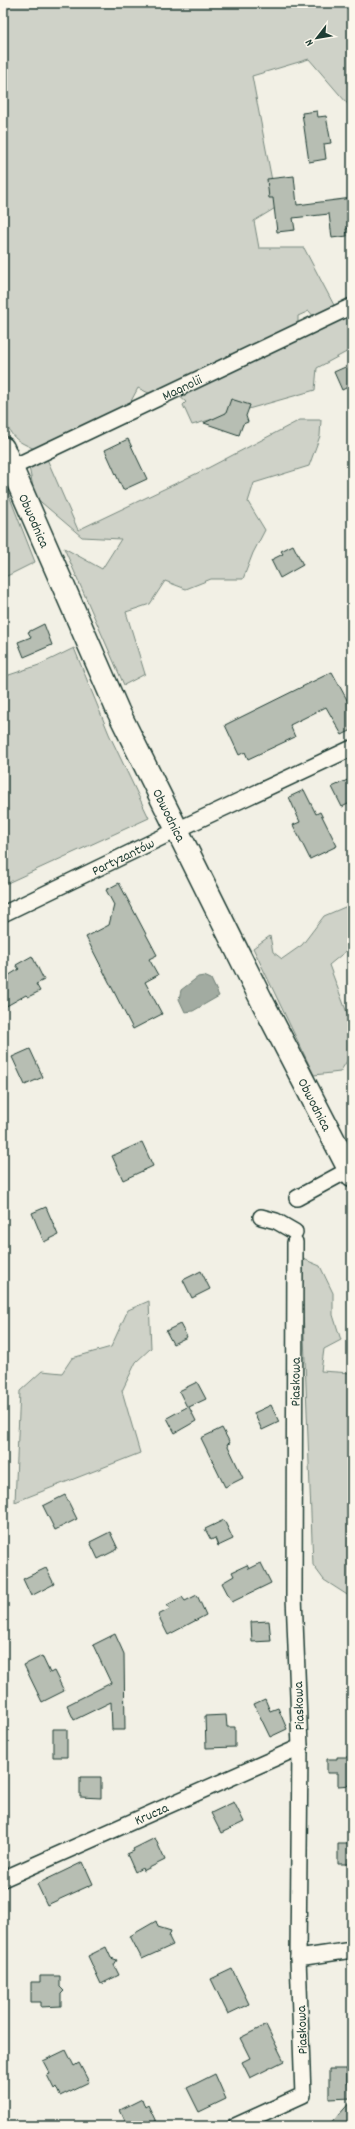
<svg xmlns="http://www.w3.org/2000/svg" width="355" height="2129" font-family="Dekko,sans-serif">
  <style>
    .green { fill: #cfd2c8; stroke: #77887e }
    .water { fill: #a2aba1; stroke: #6e7f75 }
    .building { fill: #b7beb3; stroke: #1f3d34 }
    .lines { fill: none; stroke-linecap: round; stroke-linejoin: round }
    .street-casing { stroke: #1f3d34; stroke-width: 18 }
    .secondary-casing { stroke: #1f3d34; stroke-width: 25 }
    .street { stroke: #fbf7ec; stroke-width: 15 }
    .secondary { stroke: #fbf7ec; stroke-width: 22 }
    .labels { text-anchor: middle; stroke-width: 3; stroke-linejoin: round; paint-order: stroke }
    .street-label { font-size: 14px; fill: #1f3d34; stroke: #fbf7ec }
  </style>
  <rect width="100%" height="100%" fill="#f2f0e5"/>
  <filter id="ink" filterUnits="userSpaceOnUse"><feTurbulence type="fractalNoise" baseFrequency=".025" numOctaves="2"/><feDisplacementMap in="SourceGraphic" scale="8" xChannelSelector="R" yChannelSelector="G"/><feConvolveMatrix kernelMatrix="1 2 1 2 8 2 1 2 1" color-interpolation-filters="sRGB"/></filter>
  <g filter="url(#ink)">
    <path class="green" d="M3,3H352V109L309,59L252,76L277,207L254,221L259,248H304L336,309L315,318L309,311L298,316V326L153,395L138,388L130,403L122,410L37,450C14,440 11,438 3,414Z
      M349,314L352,316V349L317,368L315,390L192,425L183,405L186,402L179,396Z
      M300,420H321L320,436L309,466L254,483L248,502L265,530L253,553L243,579H211L186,589L165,581L150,604L126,612L145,674L124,685L64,548L102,569L121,539L82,537L35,497L29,467L47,459L78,530L208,468Z
      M3,480L35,562L3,578Z
      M74,648L109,734L149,818L3,885V677L39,665Z
      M352,904V946L329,965L352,1026V1053L340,1072L314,1075L253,948L270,936L273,952L282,959L302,945L324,916Z
      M301,1258L320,1266L333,1293V1315L341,1340L324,1349L321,1371L352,1373V1598L324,1580L313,1565Z
      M149,1301L151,1348L136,1362L122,1391L140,1453L15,1502L20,1391L42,1371L62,1373L72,1358L111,1347L128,1310Z"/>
    <path class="water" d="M204,976L211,979L219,996L193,1011L185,1012L179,999L181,990L198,977Z"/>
    <path class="building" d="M317,111L318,117L326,116L331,143L324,144L326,159L309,162L302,113Z
      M294,176L297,205L352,198V228L346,229L347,236L332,238L329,214L293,218L295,230L277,232L273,198H269L267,179Z
      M352,364V385L342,390L334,372Z
      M231,399L250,405L246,416L248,422L243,424L239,435L204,423L226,413Z
      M128,439L147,479L123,490L105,450Z
      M293,545L303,565L280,578L271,560L283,554L281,551Z
      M44,624L52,645L24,657L18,642L31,637L28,632Z
      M332,672L352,709V730L342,735L326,707L290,725L295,737L248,759L245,752L239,755L225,725Z
      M352,778V802L342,807L332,787Z
      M304,790L316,814L320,812L337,846L310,859L293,825L300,822L289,797Z
      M119,883L157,955L149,959L158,975L145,982L162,1014L133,1029L86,937L109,925L114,905L106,890Z
      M32,956L44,980L36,984L40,991L28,997L26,995L3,1008V979L19,969L16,965Z
      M30,1049L43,1077L25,1085L12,1057Z
      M142,1142L153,1166L123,1180L112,1156Z
      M46,1207L58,1235L44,1242L32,1213Z
      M201,1271L210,1289L192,1298L183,1280Z
      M180,1324L187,1337L173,1344L166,1331Z
      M197,1382L206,1399L189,1407L196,1421L175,1433L167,1418L187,1407L179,1391Z
      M271,1405L279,1422L262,1430L254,1413Z
      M222,1428L230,1443L227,1444L243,1478L225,1487L201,1438Z
      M65,1495L77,1519L55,1530L43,1506Z
      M224,1520L233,1539L218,1546L215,1538L211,1540L205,1529Z
      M110,1532L118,1549L98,1559L90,1542Z
      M261,1563L271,1583L232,1602L222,1583L234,1576L232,1572L247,1565L249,1569Z
      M46,1568L54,1584L31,1596L23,1579Z
      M197,1595L206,1615L168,1635L158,1615L170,1609L167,1605L182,1597L185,1601Z
      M269,1621L271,1641L252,1642L251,1622Z
      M115,1634L124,1654L125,1730H112L111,1702L74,1720L67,1705L111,1683L93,1645Z
      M42,1656L50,1673L54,1671L64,1691L42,1702L24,1665Z
      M265,1699L270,1711L278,1708L287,1729L270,1737L254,1704Z
      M226,1715L227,1727H235V1747L206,1748L205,1716Z
      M53,1729H67V1757H53Z
      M337,1757H352V1785L338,1786V1773H327V1759H337Z
      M80,1777H101V1798L80,1797Z
      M234,1802L244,1822L221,1833L211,1813Z
      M155,1838L165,1860L143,1871L142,1868L135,1872L127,1854L134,1851L133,1849Z
      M338,1844H352V1864H338Z
      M83,1862L93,1884L47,1905L37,1884Z
      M156,1921L158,1927L171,1931L169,1937L173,1945L142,1959L130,1936Z
      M106,1947L111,1958L117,1960L114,1965L119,1975L101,1984L88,1956Z
      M232,1969L249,2004L228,2014L211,1979Z
      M40,1976H60V1987L64,1991L61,1994V2006L41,2007V2002H31V1982H40Z
      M266,2025L284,2061L250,2078L242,2062L250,2058L240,2038Z
      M66,2050L74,2066L79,2063L89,2082L60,2096L56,2087L54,2089L47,2075L50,2074L43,2061Z
      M329,2069H347V2083H352V2098L329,2099Z
      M215,2074L226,2099L199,2112L187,2088Z
      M142,2099L145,2107L148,2105L158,2126H130L128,2122L126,2123L120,2110Z
      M352,2100V2126H329Z"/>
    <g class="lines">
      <defs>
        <g id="street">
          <path id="s1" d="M11,468L352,306"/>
          <path id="s2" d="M3,914L177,830L352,748"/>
          <path d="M297,1198L352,1168"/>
          <path d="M261,1217L276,1221L295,1232"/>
          <path id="s3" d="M3,1879L300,1747"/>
          <path d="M298,1958L352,1950"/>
          <path id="s4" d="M235,2126L303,2095L298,1958L300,1747L294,1596L295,1242"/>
        </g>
        <g id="secondary">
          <path id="s5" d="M3,448L118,711L263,1003L352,1175"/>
        </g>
      </defs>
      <use href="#street" class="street-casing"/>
      <use href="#secondary" class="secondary-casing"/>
      <use href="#street" class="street"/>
      <use href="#secondary" class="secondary"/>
    </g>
  </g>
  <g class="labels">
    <g class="street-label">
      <text dy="5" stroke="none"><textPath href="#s1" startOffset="189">Magnolii</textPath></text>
      <text dy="5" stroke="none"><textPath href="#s5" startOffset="79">Obwodnica</textPath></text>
      <text dy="5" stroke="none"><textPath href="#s5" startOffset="403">Obwodnica</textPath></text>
      <text dy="5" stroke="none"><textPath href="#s2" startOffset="133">Partyzantów</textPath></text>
      <text dy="5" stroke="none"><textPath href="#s5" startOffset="727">Obwodnica</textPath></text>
      <text dy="5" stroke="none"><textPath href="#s4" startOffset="788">Piaskowa</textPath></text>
      <text transform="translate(298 1706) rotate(-92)" y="5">Piaskowa</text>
      <text dy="5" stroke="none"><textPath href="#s3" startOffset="162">Krucza</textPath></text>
      <text transform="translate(301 2030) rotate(-92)" y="5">Piaskowa</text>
    </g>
  </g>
  <rect width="355" height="2129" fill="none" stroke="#fbf7ec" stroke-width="16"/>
  <rect x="8" y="8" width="339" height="2113" fill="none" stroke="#1f3d34" stroke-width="1.5" filter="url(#ink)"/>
  <g transform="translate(317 38) rotate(239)" stroke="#fbf7ec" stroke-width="3" paint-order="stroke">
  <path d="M0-3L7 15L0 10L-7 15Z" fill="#1f3d34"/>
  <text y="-6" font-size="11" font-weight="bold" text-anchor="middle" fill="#1f3d34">N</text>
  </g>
</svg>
